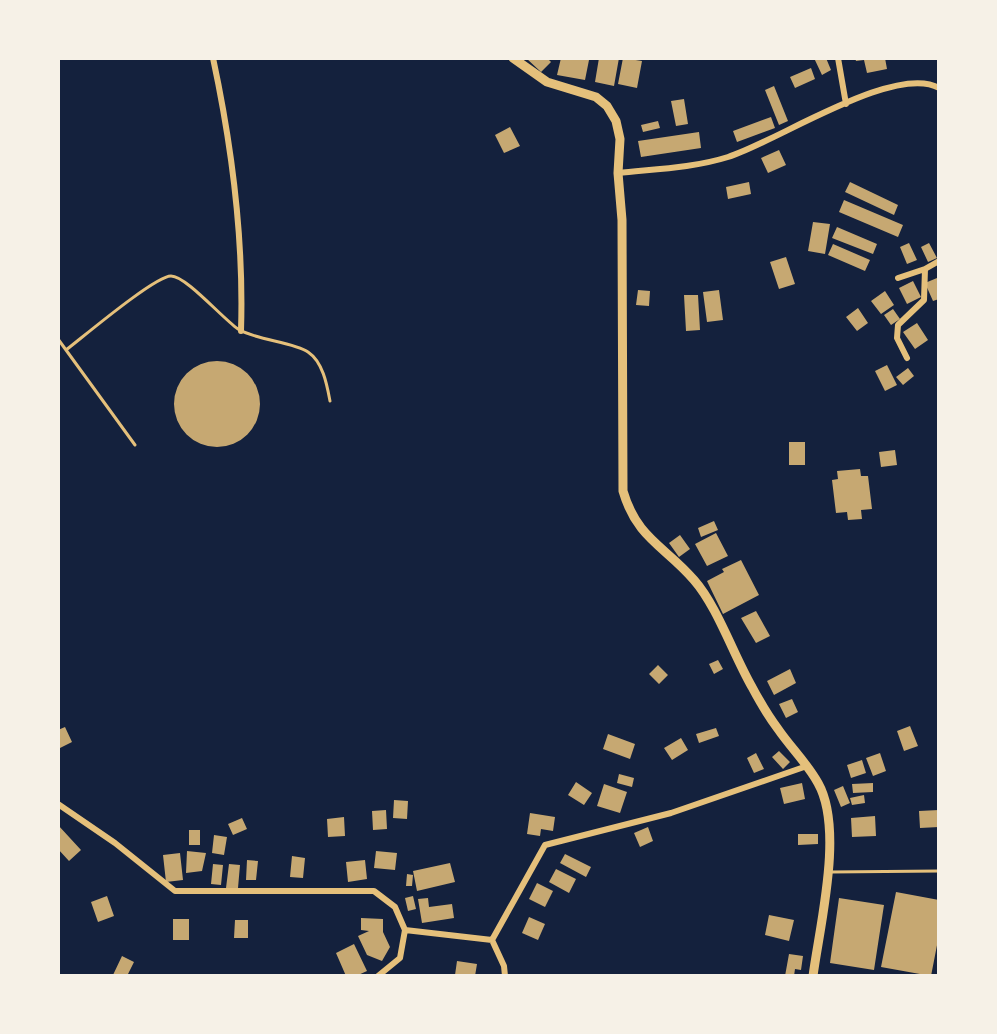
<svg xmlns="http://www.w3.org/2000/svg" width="997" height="1034" font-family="Overpass,sans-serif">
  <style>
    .building { fill: #c6a872 }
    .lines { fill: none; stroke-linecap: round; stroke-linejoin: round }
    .service { stroke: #e5c07b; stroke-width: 3 }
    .minor { stroke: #e5c07b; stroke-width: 6 }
    .primary { stroke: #e5c07b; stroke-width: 9 }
  </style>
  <rect width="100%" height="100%" fill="#14213d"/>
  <path class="building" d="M526,58H547L551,62L541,72Z
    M561,58L589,60L585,80L557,75Z
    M599,58H619L614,86L595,82Z
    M623,58L642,61L637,88L618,84Z
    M814,58H826L831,70L822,75Z
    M855,58H885L887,69L867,73L864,60L856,61Z
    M811,68L815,79L795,88L790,77Z
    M774,86L788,121L779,125L765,90Z
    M684,99L688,124L676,126L671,101Z
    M771,117L775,128L737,142L733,131Z
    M658,121L660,128L643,132L641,125Z
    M510,127L520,146L504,153L495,135Z
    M699,132L701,148L641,157L638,141Z
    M779,150L786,165L768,173L761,158Z
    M749,182L751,194L728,199L726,187Z
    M850,182L898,205L894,215L845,192Z
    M844,200L903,225L898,237L839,212Z
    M813,222L830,224L825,254L808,251Z
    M837,227L877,244L873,254L832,238Z
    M909,243L917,260L907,264L900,247Z
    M929,243L937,258L928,262L921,247Z
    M833,244L870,260L865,271L828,255Z
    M786,257L795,284L779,289L770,262Z
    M937,278L939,299L933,301L925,283Z
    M913,281L921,297L907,304L899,288Z
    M638,290L650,291L649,306L636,305Z
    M719,290L723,320L707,322L703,292Z
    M885,291L894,305L881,314L871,301Z
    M684,295H698L700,330L686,331Z
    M858,308L868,323L857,331L846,317Z
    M893,309L900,319L891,325L884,315Z
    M917,323L928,340L915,349L903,332Z
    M174 404a43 43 0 1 1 86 0a43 43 0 1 1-86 0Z
    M887,365L897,385L885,391L875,371Z
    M908,368L914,376L903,385L896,377Z
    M789,442H805V465H789Z
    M895,450L897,465L881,467L879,452Z
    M860,469L861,476H868L872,509L861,510L862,519L848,520L847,512L836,513L832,480L838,479L837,471Z
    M714,521L718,530L701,537L698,528Z
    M716,533L728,556L707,566L695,544Z
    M680,535L690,549L679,557L669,543Z
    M741,560L759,595L723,614L707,581L724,572L722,569Z
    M756,611L770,636L756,643L741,618Z
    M718,660L723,669L714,674L709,664Z
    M658,665L668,675L659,684L649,674Z
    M790,669L796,683L774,695L767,681Z
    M792,699L798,712L786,718L779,704Z
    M910,726L918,746L904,751L897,731Z
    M65,727L72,742L58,749V730Z
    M716,728L719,736L699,743L696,734Z
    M608,734L635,744L630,759L603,749Z
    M681,738L688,750L672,760L664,748Z
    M779,751L790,762L783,769L772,757Z
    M756,753L764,769L754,773L747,758Z
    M880,753L886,771L873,776L866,758Z
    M862,760L866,773L851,778L847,765Z
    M619,774L634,778L632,787L617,783Z
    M576,782L592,793L584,805L568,795Z
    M802,783L805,799L784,804L780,788Z
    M873,783V792L853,793L852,784Z
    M604,784L627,792L620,813L597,806Z
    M843,786L850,803L841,807L834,790Z
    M864,795L865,803L852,805L850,798Z
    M394,800L408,801L407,819L393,818Z
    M386,810L387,829L373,830L372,811Z
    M939,810V827L920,828L919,811Z
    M530,813L555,817L553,831L541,829L540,836L527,834Z
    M875,816L876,836L852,837L851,818Z
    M344,817L345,836L328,837L327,819Z
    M242,818L247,829L233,835L228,824Z
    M58,825L81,850L69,861L58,849Z
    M648,827L653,841L640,847L634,833Z
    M189,830H200V845H189Z
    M798,834H818V844L798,845Z
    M214,835L227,837L224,855L212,853Z
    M187,851L206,853L202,871L186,873Z
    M376,851L397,853L395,870L374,868Z
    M180,853L183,880L166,882L163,855Z
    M565,854L591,867L586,877L560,863Z
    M292,856L305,858L303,878L290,877Z
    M247,860L258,861L256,880H246Z
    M365,860L367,879L348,882L346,862Z
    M450,863L455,882L417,891L413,871Z
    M213,864L223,865L221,885L211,884Z
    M229,864L240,865L238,888H226Z
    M556,869L576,879L569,893L549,882Z
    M407,874L413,875L412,886H406Z
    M537,883L553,891L545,907L529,899Z
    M896,892L939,900V935L931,976L881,967Z
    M107,896L114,916L98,922L91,902Z
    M413,896L416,909L408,911L405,898Z
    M428,898L429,907L452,904L454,918L422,923L418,899Z
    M839,898L884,905L874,970L830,963Z
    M769,915L794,920L789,941L765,935Z
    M529,917L545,924L538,940L522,933Z
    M361,918L383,919V932L390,947L382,961L367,955L358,936L369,931L361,930Z
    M173,919H189V940H173Z
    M235,920H248V938H234Z
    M354,944L367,971L356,976H346L336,953Z
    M789,954L803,956L801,970L795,969L794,976H785Z
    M122,956L134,962L127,976H115L113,975Z
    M457,961L477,964L475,976L455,975Z"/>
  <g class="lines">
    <path class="service" d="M58,339L135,445
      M66,350C83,337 155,276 171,276C186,276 222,318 238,329C255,340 294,342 308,352C323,362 327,385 330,401
      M831,872L939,871"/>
    <path class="minor" d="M213,58C232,147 244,239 241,331
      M838,58L846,104
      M618,173C655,169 693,168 728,157C776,142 895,63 939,88
      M925,269L939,261
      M898,278L925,269L924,300L898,325L897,338L907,358
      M58,804L115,843L175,891H374L395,907L405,930
      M492,940L504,966L505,976
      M378,976L400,958L405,930L492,940L545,845L671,813L807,766"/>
    <path class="primary" d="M513,58L547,82L596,97L607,106L616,121L620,139L618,173L622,220L623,491C637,539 665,546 694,580C717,606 734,656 752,687C760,702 768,716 778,729C791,748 807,763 818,783C844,829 820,924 813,976"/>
  </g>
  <rect width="997" height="1034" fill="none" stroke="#f6f1e7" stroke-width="120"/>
</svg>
